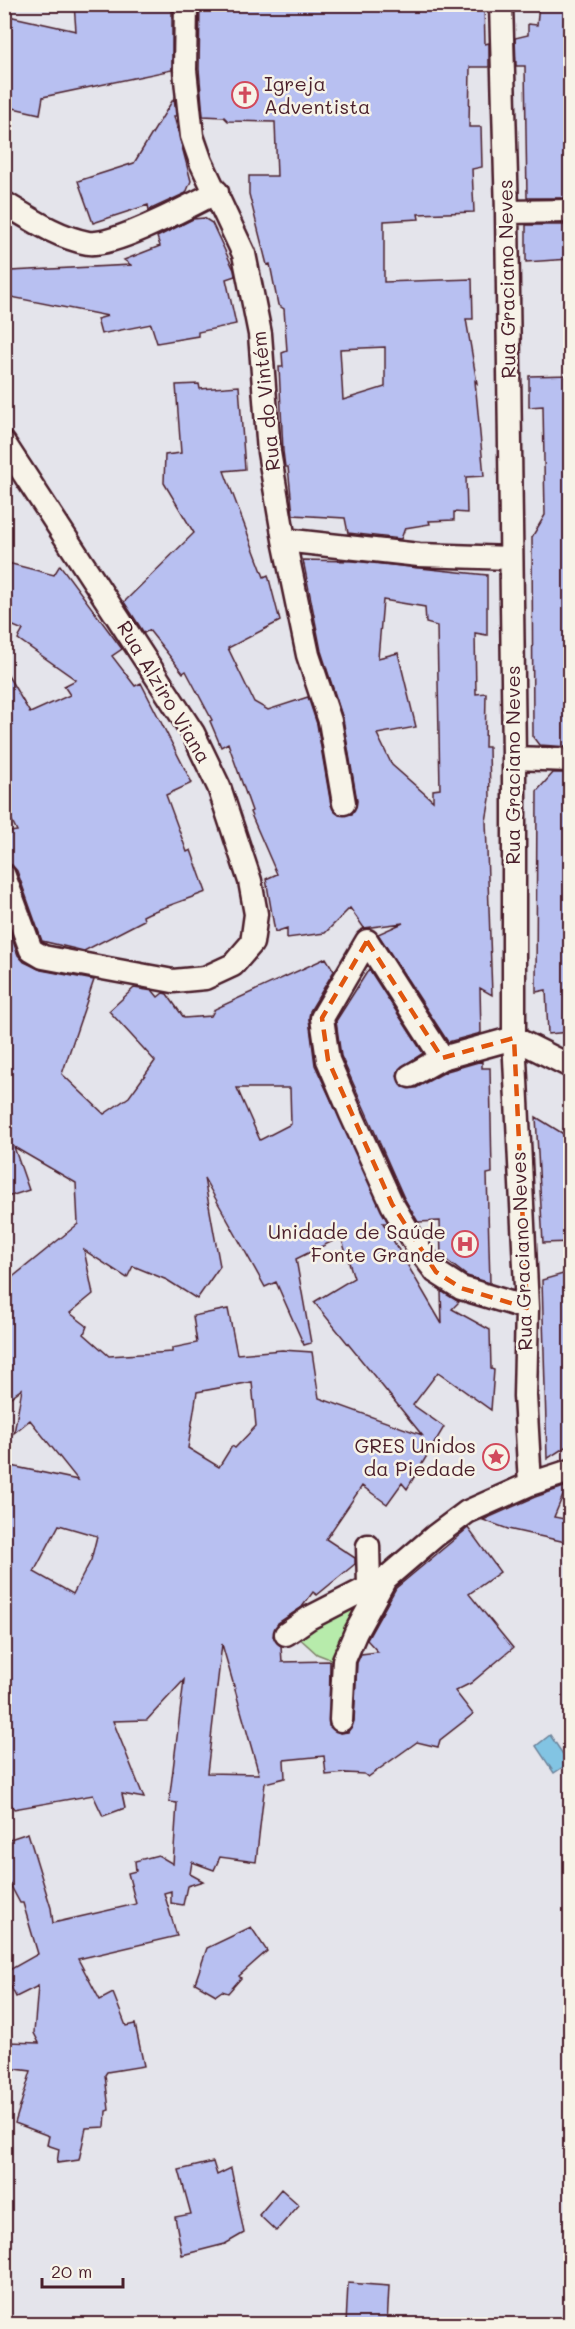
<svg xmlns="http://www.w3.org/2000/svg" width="575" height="2329" font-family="Mali,sans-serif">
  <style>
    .green { fill: #b7ebab; stroke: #80856b; stroke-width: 1.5 }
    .water { fill: #82c4e3; stroke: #6c8299; stroke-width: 1.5 }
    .building { fill: #b8c0f1; stroke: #4a1f2b; stroke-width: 1.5; fill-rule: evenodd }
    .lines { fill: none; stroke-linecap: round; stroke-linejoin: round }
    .minor-casing { stroke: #4a1f2b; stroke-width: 27 }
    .minor { stroke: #f7f3e8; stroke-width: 22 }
    .marked { fill: none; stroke: #e0560e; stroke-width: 4.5; stroke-dasharray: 12 8; stroke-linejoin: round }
    .labels { text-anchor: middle; stroke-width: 5; stroke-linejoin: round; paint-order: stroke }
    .poi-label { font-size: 20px; fill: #4a1f2b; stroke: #f7f3e8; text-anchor: end }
    .street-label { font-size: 20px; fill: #4a1f2b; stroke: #f7f3e8 }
  </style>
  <rect width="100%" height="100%" fill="#e4e4eb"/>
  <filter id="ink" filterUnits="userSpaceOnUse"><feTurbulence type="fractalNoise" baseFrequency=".0167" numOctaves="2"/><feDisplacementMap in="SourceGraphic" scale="12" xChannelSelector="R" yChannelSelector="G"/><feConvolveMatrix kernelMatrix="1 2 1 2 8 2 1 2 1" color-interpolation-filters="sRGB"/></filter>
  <g filter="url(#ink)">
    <path class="green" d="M369,1600L335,1661L317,1654L296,1635Z"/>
    <path class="water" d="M550,1735L569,1763L554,1773L536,1746Z"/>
    <path class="building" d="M74,4H172V70L43,97L40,114L4,106V15L76,31Z
      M200,4H484L485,44L489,43V67H470L469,127H481L482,167L472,169L474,212L418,214L419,219L384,221V282L472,279L473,319H466L477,383L475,381L484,476L466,477L467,513L454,512V520L429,521L430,524L405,528L401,539L348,533L345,518L293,515L288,467H285L283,451L279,367H283L282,353L287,351L284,309L278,305L270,264L267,265L249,194V176H277L275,122L228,121L224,117L203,116L199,69ZM385,347V387L343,400L340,349Z
      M539,4H570V198H527L525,66H516L515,38L528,35V24L537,25Z
      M174,98L176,116H174L191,181L186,193L149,210L148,205L93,223L78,181L134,163Z
      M204,218L212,223L234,270L235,276L226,279L236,324L198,332V336L157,343L151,324L101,334L97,319L108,316L6,296L10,271L131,265L124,260L160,246L157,237L193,219Z
      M570,225V259L526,262V225Z
      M570,375V747L539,745L533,737L532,537L545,515L543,406L529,407V376Z
      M199,384L200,389L239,386L245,469L224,471L264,577L268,575L280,621L228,648L254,702L268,710L308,697L317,724L331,805L339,815L352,814L357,801L343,719L321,651L303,560L353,561L487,575V635L475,633L476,694L486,693L485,747H489L490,799L486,821L492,995L480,988L481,1033L448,1042L378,934L403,923L364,928L350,908L325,933L287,938V928L275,932L266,879L277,874L250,812L252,811L228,743L221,747L210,721L212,720L186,671L183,673L149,630L144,633L124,602L194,533L164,483L165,455L181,453L176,385ZM383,600L425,607L426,623L437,626L440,789L433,790V801L392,765L377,734L416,727L398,653L378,658Z
      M4,562L54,575L60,565L122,649L112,656L135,686L141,683L192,783L166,795L187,852L191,850L206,892L149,913L143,916L144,920L84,951L42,941L17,871L12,865L4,863V833L17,831L4,805V669L30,713L70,695L64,686L76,680L18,639L23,630L4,622Z
      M553,773H570V1032L548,1034L546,990L536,992L537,791Z
      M4,917L18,955L24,962L41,970L94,980L62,1074L104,1114L129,1097L155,1061L109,1011L134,988L153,991L158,997L163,993L167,994L184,1018L211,1016L215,1009L326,958L334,971L310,1011L309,1019L315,1065L388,1223H383L442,1324L441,1291L459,1302L452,1309L490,1330L491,1369L494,1370L491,1410L438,1372L413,1405L444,1427L407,1489L402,1483L387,1504L362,1486L326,1539L355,1558V1564L317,1595L313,1592L302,1607L278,1623L273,1636L281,1646L282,1662L330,1661L329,1726L340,1733L348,1732L354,1721L357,1663L361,1654L378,1652L367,1640L396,1588L468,1528L500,1572L469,1594L513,1648L471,1683L455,1691L473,1714L440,1740L438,1747L417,1742L368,1777L364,1774L346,1773L326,1775L324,1756L284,1760L285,1778L265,1783L256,1862L220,1857L214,1870L192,1862L190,1874L203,1881L187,1886L183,1905L171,1903V1891L164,1893L177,1936L78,1959L100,2000L113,1993L126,2026L135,2024L144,2066L107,2072L105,2075L109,2110L106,2111L105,2127L86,2128L79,2160L57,2163L59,2149L47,2145L49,2136L15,2123L31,2071L8,2068V2042L39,2043L34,2033L38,1986L16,1997L4,1973L38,1954L23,1903H20L4,1873V1841L28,1833L51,1908L53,1923L136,1904L128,1873L136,1871L135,1861L158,1855L173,1864L177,1803L169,1802L184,1680L147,1720L113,1721L144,1798L122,1794L125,1808L103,1816L93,1795L14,1809L4,1793V1493L11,1466L78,1480L30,1420L14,1433L22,1389L4,1402V1284L78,1224L76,1183L14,1147L29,1190L4,1198ZM237,1088H290L291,1124L260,1140ZM204,1178L265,1287L276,1282L304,1345L311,1343L296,1259L341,1237L354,1278L314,1302L422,1435L319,1398L312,1352L282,1350L237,1354L228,1309L193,1316L197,1343L172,1348V1352L109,1356L84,1334L87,1326L70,1313L93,1294L84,1250L127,1278L133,1266L167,1280L197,1299L220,1266ZM252,1382L256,1426L235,1448L232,1446L219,1467L188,1448L197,1392ZM59,1525L97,1536L91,1560L73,1594L34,1572ZM222,1644L259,1774L207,1773Z
      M369,969L423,1053L399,1069L397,1076L403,1087L416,1088L447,1071L482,1061V1068H490L492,1173L487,1174L490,1283L467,1276L441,1256L440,1221L418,1222L404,1198L341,1056L336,1021Z
      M536,1117L570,1138V1242L543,1243Z
      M570,1272V1444L547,1459L542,1280Z
      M567,1486L554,1517L570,1520V1543L508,1529L483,1520L535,1497Z
      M251,1927L267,1951L239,1976L241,1978L228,1993L222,1991L216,1995L195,1983L207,1948Z
      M213,2162L217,2175L231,2168L244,2233L225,2244L182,2255L175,2217L191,2214L179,2170Z
      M281,2189L299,2205L276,2231L259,2215Z
      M348,2283L389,2286L387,2325H346Z"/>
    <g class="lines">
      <defs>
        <path id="minor" d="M186,4L185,70L192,136L201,162L244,254L260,334L269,452L284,540L308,655L330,721L344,803
          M501,4L507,212L514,758V1038L527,1308L525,1396L530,1484
          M4,203C31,219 57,237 88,243C114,247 191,205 217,192
          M507,212L570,211
          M4,443L193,733L219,787L250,881L256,914L252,943L233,965L205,978L173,981L43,957L31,950L4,876
          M284,540L419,555L511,558
          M514,758L570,760
          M514,1038L570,1066
          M442,1058L367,941L322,1018L328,1060L351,1114L392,1204L420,1251L436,1272L461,1288L527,1308
          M410,1076L442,1058L514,1038
          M368,1546L369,1586
          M286,1634L309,1618L385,1579
          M341,1720L344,1660L356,1632L385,1579L435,1536L467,1512L530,1484L570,1471"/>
      </defs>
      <use href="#minor" class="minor-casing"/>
      <use href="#minor" class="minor"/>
    </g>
  </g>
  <path class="marked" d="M367,941L442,1058L514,1038L527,1308L461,1288L436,1272L392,1204L328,1060L322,1018Z"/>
  <defs>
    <symbol id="church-ring" viewBox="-11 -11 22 22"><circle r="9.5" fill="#f7f3e8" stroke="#d1495b" stroke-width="1.5"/><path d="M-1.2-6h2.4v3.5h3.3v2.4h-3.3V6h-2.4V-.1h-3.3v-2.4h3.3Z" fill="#d1495b"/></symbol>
    <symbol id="hospital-ring" viewBox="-11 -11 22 22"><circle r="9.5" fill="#f7f3e8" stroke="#d1495b" stroke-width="1.5"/><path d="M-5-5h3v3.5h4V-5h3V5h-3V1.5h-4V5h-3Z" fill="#d1495b"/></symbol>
    <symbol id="sight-ring" viewBox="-11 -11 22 22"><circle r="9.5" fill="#f7f3e8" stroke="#d1495b" stroke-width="1.5"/><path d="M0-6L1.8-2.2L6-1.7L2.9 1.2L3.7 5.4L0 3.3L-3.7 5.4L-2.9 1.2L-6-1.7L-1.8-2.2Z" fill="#d1495b"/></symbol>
  </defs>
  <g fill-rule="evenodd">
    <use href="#church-ring" x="230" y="80" width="30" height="30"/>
    <use href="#hospital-ring" x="450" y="1229" width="30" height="30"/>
    <use href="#sight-ring" x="481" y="1442" width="30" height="30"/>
  </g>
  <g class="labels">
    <g class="poi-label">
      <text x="264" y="91" text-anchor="start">Igreja<tspan x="264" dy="23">Adventista</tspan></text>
      <text x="446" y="1239">Unidade de Saúde<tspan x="446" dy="23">Fonte Grande</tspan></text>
      <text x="476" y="1453">GRES Unidos<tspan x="476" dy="23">da Piedade</tspan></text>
    </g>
    <g class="street-label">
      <text transform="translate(507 279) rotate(-91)" y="7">Rua Graciano Neves</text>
      <text transform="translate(266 401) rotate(-96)" y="7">Rua do Vintém</text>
      <text transform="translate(164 692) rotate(59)" y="7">Rua Alziro Viana</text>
      <text transform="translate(513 765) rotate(-90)" y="7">Rua Graciano Neves</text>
      <text transform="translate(522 1251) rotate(-92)" y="7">Rua Graciano Neves</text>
    </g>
  </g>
  <rect width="575" height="2329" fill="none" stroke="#f7f3e8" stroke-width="24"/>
  <rect x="12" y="12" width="551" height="2305" fill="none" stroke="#4a1f2b" stroke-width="2" filter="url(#ink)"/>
  <path d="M42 2278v9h81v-9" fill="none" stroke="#4a1f2b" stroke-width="3"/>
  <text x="51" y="2278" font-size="18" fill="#4a1f2b" stroke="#f7f3e8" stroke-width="4.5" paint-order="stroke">20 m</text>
</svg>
